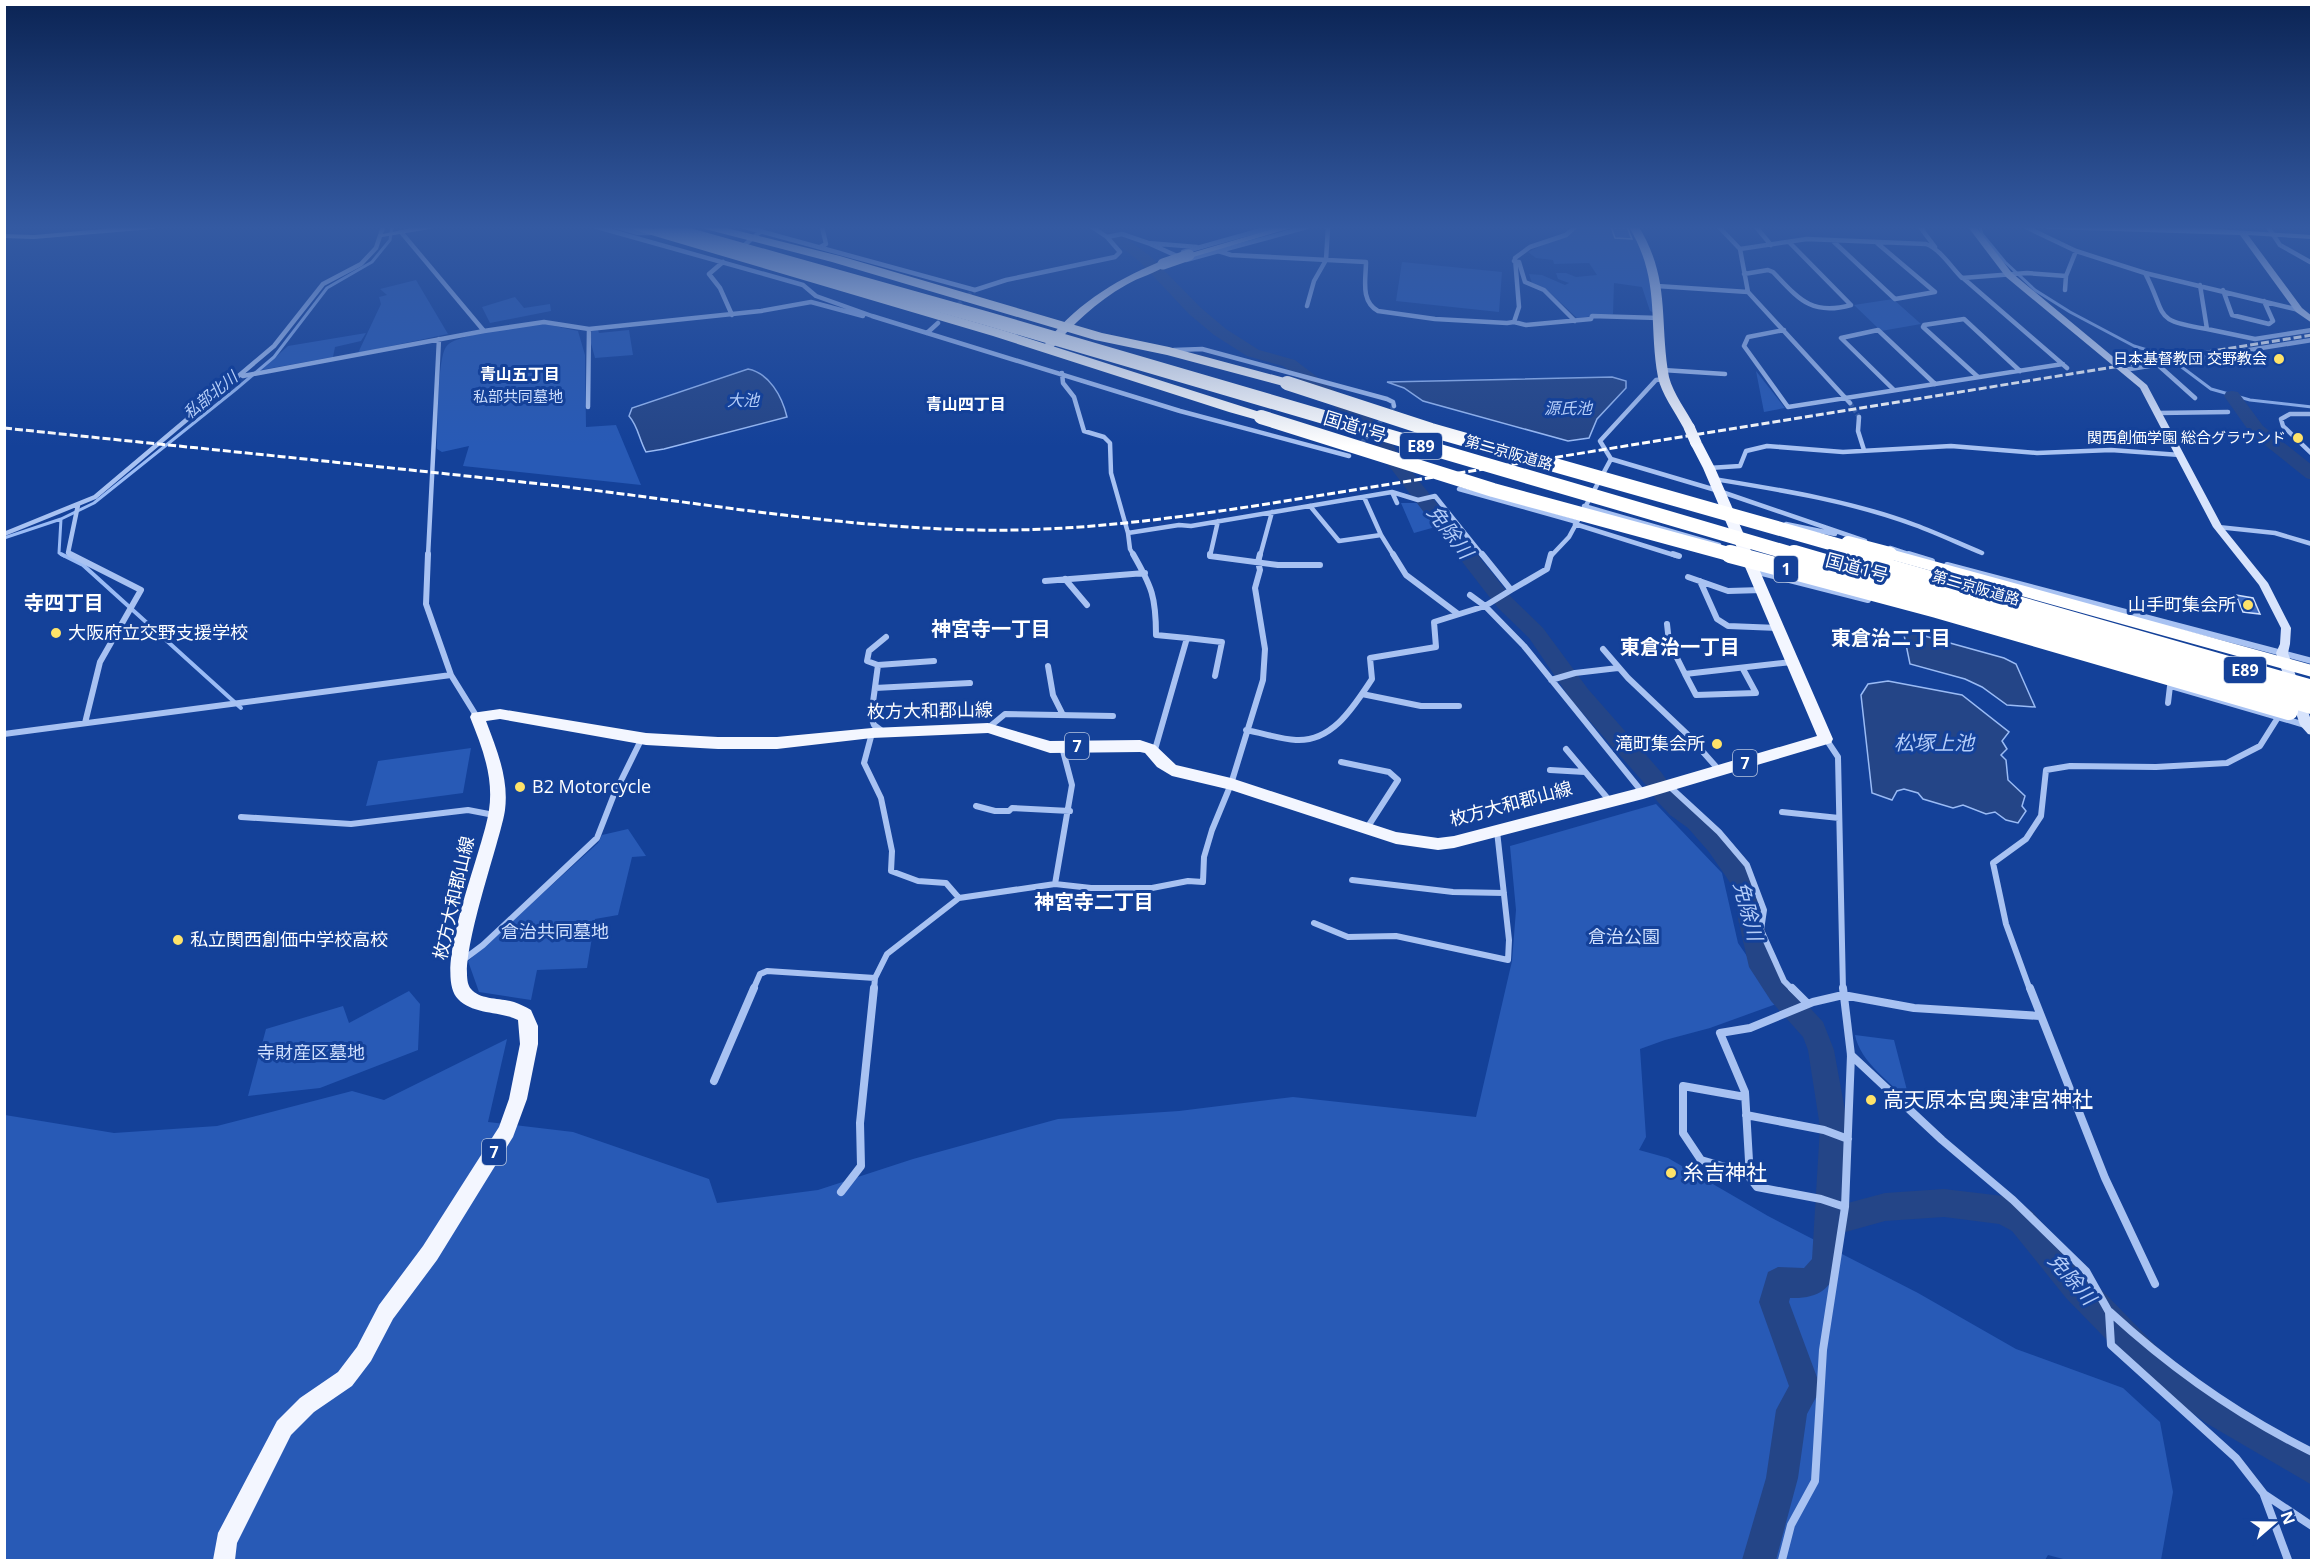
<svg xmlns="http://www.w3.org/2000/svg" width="2316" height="1565" font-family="'Open Sans','Noto Sans JP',sans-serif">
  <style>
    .green { fill: #285ab6 }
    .water { fill: #244587; stroke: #9abbf5; stroke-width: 1.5 }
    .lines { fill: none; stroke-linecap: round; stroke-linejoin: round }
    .stream-far1 { stroke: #9abbf5; stroke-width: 3 }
    .stream { stroke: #9abbf5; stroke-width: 4 }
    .river { fill: #244587; fill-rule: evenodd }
    .building { fill: #3d6ac0; stroke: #cfdffd; stroke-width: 1.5 }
    .street-tunnel { stroke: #375ea8; stroke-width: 4.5; stroke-dasharray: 4.5 2; stroke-linecap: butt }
    .street-far2 { stroke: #a8c2f2; stroke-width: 4.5 }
    .street-far1 { stroke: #a8c2f2; stroke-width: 6 }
    .street { stroke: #a8c2f2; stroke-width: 8 }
    .secondary { fill: #d7e3fc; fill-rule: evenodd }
    .primary { fill: #f3f6ff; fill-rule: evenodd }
    .highway { fill: #fff; fill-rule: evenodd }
    .rail { stroke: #fff; stroke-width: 3; stroke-dasharray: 8 3; stroke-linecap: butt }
    .primary-bridge { stroke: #f3f6ff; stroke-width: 11 }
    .highway-bridge-far1 { stroke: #fff; stroke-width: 14 }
    .highway-bridge { stroke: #fff; stroke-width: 18 }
    .poi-dot { fill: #ffe369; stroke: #144199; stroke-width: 2 }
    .labels { text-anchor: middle; stroke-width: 6; stroke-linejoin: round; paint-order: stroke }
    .far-poi-label { font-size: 15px; fill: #fff; stroke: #144199; text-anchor: end }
    .far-park-label { font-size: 15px; fill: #cfdffd; stroke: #144199 }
    .far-street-label { font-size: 15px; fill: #fff; stroke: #144199 }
    .far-neighbourhood-label { font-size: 16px; font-weight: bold; fill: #fff; stroke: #144199 }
    .far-water-label { font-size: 16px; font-style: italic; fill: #b4cdf9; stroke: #144199 }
    .shield { fill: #144199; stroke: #b8c6e0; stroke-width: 1.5 }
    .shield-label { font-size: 16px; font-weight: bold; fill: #fff }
    .street-label { font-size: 18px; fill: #fff; stroke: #144199 }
    .poi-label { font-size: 18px; fill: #fff; stroke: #144199; text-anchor: start }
    .park-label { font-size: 18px; fill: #cfdffd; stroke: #144199 }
    .water-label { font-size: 20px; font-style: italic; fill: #b4cdf9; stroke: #144199 }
    .neighbourhood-label { font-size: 20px; font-weight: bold; fill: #fff; stroke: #144199 }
    .near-poi-label { font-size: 21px; fill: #fff; stroke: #144199; text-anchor: start }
  </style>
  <rect width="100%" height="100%" fill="#144199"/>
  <path class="green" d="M1580,227H1631L1648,261L1655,313L1650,311L1642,287L1614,283L1613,314L1577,318L1547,290L1532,283L1529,274L1542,275L1565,285L1569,283L1558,279L1556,273H1566L1576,277L1597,275L1589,263L1554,264L1553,260L1536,258L1528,252Z
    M1402,262L1502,272L1499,312L1396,301Z
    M416,280L448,334L358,353L381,304L379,297L387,295L380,289Z
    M515,297L524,308L550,304L551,311L490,323L482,307Z
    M1893,299L1921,324L1881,331L1854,305Z
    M545,324L578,331L585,355L586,427L616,425L641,485L463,466L469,446L442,452L437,449C438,429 437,360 446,347C454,333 528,326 545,324Z
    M598,330L599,333L629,330L633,355L595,358L591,343L592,331Z
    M366,333L361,341L335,347L333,357L261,370L288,346Z
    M1756,371L1785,408L1764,412Z
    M1401,503H1422L1439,526L1414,533Z
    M471,748L463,793L366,806L378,761Z
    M1656,804L1722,873L1738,943L1779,1003L1710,1028L1665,1040L1640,1049L1646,1137L1639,1150L1668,1158L1768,1216L1918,1293L2016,1349L2123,1388L2160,1422L2173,1492L2161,1560H2067L2048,1555L2045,1560H5V1115L114,1133L217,1126L352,1091L384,1100L507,1039L488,1122L573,1132L709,1179L717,1203L818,1190L913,1159L1058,1119L1179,1111L1293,1097L1476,1117L1512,961L1516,910L1510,846Z
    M628,829L646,856L632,857L618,915L595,919L587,968L537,970L531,1000L479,992L468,961L598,843L602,835Z
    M409,991L420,1004L418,1050L320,1088L248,1096L266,1029L343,1006L349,1023Z
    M1855,1035L1894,1040L1910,1102C1891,1083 1860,1062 1855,1035Z"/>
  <path class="water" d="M748,369C769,373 782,396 787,417L664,449L646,452C639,439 638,426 629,416L632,408Z
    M1612,377L1626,381V388L1597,419L1589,438L1568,441L1423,401L1404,388L1387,382Z
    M1903,630L2004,658L2016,664L2035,707L2007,705L1982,687L1965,679L1910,664Z
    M1888,681L1962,695L2009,732L2002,741L2007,749L2001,755L2006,760L2008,780L2025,796L2022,806L2026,811L2018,823L2006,820L1995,812L1986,814L1963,805L1953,808L1923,799L1918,793L1904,789L1897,791L1892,800L1872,793L1861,695L1868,684Z"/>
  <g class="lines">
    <path class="stream-far1" d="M1980,227L1982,234L2005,262L2035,290L2070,312L2134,346L2167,356L2211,389L2250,400L2312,407
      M61,519L59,553L64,556
      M4,538L61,519L94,503L235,390L274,357L327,288L372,262L390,240L392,227"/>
    <path class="stream" d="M61,554L83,565L241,708"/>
    <path class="river" d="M1095,227H1111L1150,256L1201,308L1226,329L1259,350L1295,360L1381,426L1402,459L1446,515L1512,598L1543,628L1588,689L1661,772L1673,789L1686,803L1704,816L1725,838L1746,867L1758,890L1762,919L1774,963L1789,985L1823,1022L1834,1050L1848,1127L1844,1204L1885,1193L1944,1189L2003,1196L2013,1200L2032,1211L2088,1276L2161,1351L2228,1401L2312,1450V1485L2206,1423L2139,1373L2066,1298L2012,1231L1999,1224L1944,1217L1885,1221L1842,1233C1840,1270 1835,1300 1790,1298L1789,1302L1821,1388L1807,1414L1798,1478L1776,1560H1742L1766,1478L1776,1410L1789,1386L1759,1302L1768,1272L1778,1267L1804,1268L1812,1259L1820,1127L1808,1050L1803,1037L1771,1001L1749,967L1738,919L1734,890L1729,881L1709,852L1688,828L1670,815L1657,801L1645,784L1572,701L1529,638L1498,608L1432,523L1389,466L1368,433L1283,366L1247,356L1214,335L1189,314L1140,262Z
      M2232,391L2238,392L2263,426L2312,465V480L2306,478L2251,434L2224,396L2226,392Z"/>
  </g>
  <path class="building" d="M1611,227H1627L1632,239L1615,238Z
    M2236,595L2253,598L2260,614L2243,612Z"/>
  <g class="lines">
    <path class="street-tunnel" d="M953,309L975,290
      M1850,403L1859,417
      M1357,448L1394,406"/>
    <path class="street-far2" d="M597,227L803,285L816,296L872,316L1180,411L1349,456
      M617,227L638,233H650
      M745,227L975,290L1006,280L1115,257L1120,252L1107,237L1092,227
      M1719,227L1740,249
      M1756,227L1771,245
      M1920,227L1935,247
      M2026,227L2076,251L2145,273L2299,310
      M2268,227L2280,245L2312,263
      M1107,237L1122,234L1148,243L1197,247
      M1834,242L1895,299L1935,292L1877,243
      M1148,243L1186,260L1307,227
      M820,247L826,244L822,227
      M741,248L761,231
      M1218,251L1231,255L1366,262C1366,279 1360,301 1378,311L1435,319L1507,323L1514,322L1519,307L1515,258L1530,247L1566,235L1575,227
      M1183,252L1272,227
      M1514,261L1519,262L1525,282L1544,290L1575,321
      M723,262L709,274L720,288L732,315
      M2145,273C2168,317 2151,320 2207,329
      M1744,274L1768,270L1773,272C1799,299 1811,316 1851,305L1789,242
      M1963,278L2067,368
      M2200,285L2207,329L2255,339L2312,330
      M1657,286L1748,292L1740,249L1807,239L1926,244C1940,249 1951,267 1962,278L2027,273L2066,276
      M2065,290L2066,276L2076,251
      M2223,290L2232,315L2269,324L2273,321L2264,301
      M1748,292L1850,403
      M1307,306L1314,281L1326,260L1328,227
      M1514,322L1526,325L1591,319L1592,316L1659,318
      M1784,330L1748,337L1744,346L1788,407L2063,364
      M484,331L544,322L589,329L761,311L811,302L863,316
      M927,333L938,323
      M1174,350L1202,349L1387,399L1393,402L1394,406
      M2157,364L2195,398
      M1663,370L1725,374
      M2124,370L2312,340
      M1062,373L1063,383L1074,397L1084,431L1104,437L1110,443L1111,473L1128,533L1130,549L1134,556
      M243,376L484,331L401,232
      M1978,377L1923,327L1924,325L1964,319L2020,371
      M1664,379L1656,380L1600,441L1611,459L1719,491L1865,541
      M1894,390L1841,338L1878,330L1935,384
      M588,407L589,329
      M2158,413L2228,412
      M2312,414H2290L2281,419L2283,426L2312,454
      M1859,417L1858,431L1864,450
      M1709,468L1740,466L1746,451L1767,446L1843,452L1951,446L2037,453L2111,450L2180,455
      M1714,479C1781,490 1851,501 1915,525C1937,533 1960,544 1982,553
      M1459,489L1577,522
      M1392,492L1397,503
      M1364,497L1381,535L1394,556
      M1310,506L1339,541L1381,535
      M1584,506L1719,545
      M1575,524L1677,556
      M1786,524L1835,534
      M2218,527L2275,533L2312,544
      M1128,533L1179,525L1191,526L1392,492L1418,500L1435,496L1483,556
      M4,534L95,497L274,346L323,284L361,264L376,248L383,227
      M1890,548L1914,556
      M73,556L68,553L78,505
      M428,556L439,339
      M1210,556L1218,521
      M1260,556L1272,512
      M1551,556L1569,537L1611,459"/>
    <path class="street-far1" d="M70,554L141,590L100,662L85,723
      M428,554L426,604L451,675L477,717
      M1133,554C1152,587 1156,597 1156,635L1187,638L1154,753
      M1210,554V556L1278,565H1320
      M1393,554L1406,575L1458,614
      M1673,554L1679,556
      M1909,554L1932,561
      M1947,565L2312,661
      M1754,571L1868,600
      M1688,577L1728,591L1762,590
      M1065,579L1087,605
      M1045,581L1145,573
      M1700,581L1717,619L1728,626L1778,628
      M1511,590L1547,569L1551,554
      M1470,595L1485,606L1524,646L1643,793
      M1667,624L1669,642L1685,674L1792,662
      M886,637L869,651L867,661L878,665L934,661
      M1187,638L1222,642L1215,676
      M1603,649L1628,678L1687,734L1719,770
      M878,665L871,717L874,725L882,731
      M1048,666L1053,695L1063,715
      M1685,674L1696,695L1756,693L1743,669
      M1551,680L1575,673L1618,668
      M2171,686L2305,725
      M875,688L970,683
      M1362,694L1421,706H1459
      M2168,703L2170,686
      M988,728L1005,714L1113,716
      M1246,730C1263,733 1279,739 1296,740C1333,742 1354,706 1372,679L1370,658L1436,647L1434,622L1485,606L1511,590L1482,554
      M872,733L864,763L881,798L892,851L891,871L918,881L946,883L959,898
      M4,734L451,675
      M1826,739L1838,757L1843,990
      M1566,749L1609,800
      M1341,762L1389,772L1398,780L1367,828
      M1550,770L1585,772
      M1669,786L1719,832L1747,865L1764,910L1761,930L1784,981L1793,990
      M976,806L995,811H1009L1012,808L1070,811
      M1782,812L1839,818
      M241,817L351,824L468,810L494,815
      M1352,880L1453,892L1504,893
      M1055,884L1072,785L1062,747
      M1314,923L1348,937L1396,936L1508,960L1509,940L1497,831
      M463,960L483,945L597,838L613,797L642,738
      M753,990L760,974L767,971L875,978
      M874,990L875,978L887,954L959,898L1055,884L1091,888H1152L1188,881L1203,882L1204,857L1212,830L1231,784L1263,680L1265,649L1255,588L1260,570L1258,562L1260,554
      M2030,990L2006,924L1993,863L2026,839L2041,816L2046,770L2070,766L2156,767L2227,763L2260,746L2277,719"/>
    <path class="street" d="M1792,988L1808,1004
      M2030,988L2105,1178L2155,1284
      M1851,1055L1942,1140L2013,1200L2086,1271L2109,1312L2111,1345L2236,1458L2264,1494L2312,1526
      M714,1081L754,988
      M1745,1097L1683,1086V1133L1701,1160L1750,1174
      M1746,1115L1824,1130L1848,1139
      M841,1192L861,1166L860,1123L874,988
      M1845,1207L1821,1199L1757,1187L1750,1178L1745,1092L1720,1033L1750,1028L1813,1002L1843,995L1914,1008L2040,1016
      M2110,1312C2171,1368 2237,1415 2312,1452
      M2264,1495L2288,1560
      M1782,1560L1791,1525L1815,1481L1823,1350L1845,1207L1851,1055L1843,988"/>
    <path class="secondary" d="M126,227H157L153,229L34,239L4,238V234L34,235Z
      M416,227H434L430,229L382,237L378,235Z
      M1968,227H1976L2012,273L2147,385L2222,526L2268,583L2291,628L2290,644L2288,653L2312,723V735L2308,734L2300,725L2276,653L2280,644L2281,628L2259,585L2213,527L2140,388L2006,277Z
      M2045,227L2201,228L2312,235V239L2248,235L2302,308L2312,316V323L2296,312L2240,235L2049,229Z"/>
    <path class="primary" d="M1279,227H1295L1193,257L1184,255Z
      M1629,227H1639C1671,280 1659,321 1669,377C1673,393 1687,412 1695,427L1693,429H1685L1683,427C1675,412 1661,393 1658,377C1648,321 1661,280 1629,227Z
      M1159,262L1168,264C1157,273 1139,277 1126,285C1096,302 1073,324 1051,350H1043L1042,348C1072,307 1113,281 1159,262Z
      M1696,439L1702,443L1715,468L1833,739L1831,743L1643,799L1454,848L1438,850L1396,844L1231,790L1172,776L1157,767L1145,753L1140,752L1050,753L988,733L872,738L777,749H718L646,745L500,719L486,721C497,750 509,779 505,810C501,840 453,970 471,989C480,1000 501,998 514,1002C520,1004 526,1007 531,1010L538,1026V1044L527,1099L513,1137L437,1260L393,1319L371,1361L352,1386L314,1412L291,1435L237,1543L235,1560H213L218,1533L277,1421L300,1398L338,1372L357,1347L379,1305L423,1246L499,1127L509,1099L520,1044L518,1020C501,1011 473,1015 458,999C431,971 484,849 489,810C494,777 482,747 470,717L472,713L500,709L646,733L718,737H777L872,728L988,723L1050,741L1140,740L1155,745L1176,765L1231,778L1396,832L1438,838L1454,836L1643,787L1817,736L1703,468L1690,443Z"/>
    <path class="highway" d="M629,227H647L1002,330L1266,414L1268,417L1261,421L1229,412L993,336L631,229Z
      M703,227H723L840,256L1102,333L1169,347L1292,380L1294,383L1287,387L1167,355L1095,340L832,262L705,229Z
      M1890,549L2312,665V677L1885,558L1882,554L1885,550Z"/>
    <path class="rail" d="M4,428C186,447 368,465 550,485C691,501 832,527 975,530C1073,532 1170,519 1267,504L2312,335"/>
    <path class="primary-bridge" d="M1163,264L1189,255
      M1689,427L1696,443"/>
    <path class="highway-bridge-far1" d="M661,227L985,318L1799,556
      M1287,383L1431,430L1858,551
      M1261,417L1493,490L1736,556
      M1848,543L1890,554"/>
    <path class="highway-bridge" d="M1730,554L1937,609L2289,711
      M1794,554L2312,705
      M1843,555L2312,689"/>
  </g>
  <linearGradient id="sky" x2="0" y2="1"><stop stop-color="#0b2454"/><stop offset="0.51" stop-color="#345aa2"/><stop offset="1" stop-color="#345aa2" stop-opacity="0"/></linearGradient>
  <rect width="2316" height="446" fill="url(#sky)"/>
  <g class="poi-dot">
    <circle cx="2279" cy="359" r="6"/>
    <circle cx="2298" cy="438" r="6"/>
    <circle cx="2248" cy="605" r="6"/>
    <circle cx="56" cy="633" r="6"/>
    <circle cx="1717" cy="744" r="6"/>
    <circle cx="520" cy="787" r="6"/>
    <circle cx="178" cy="940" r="6"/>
    <circle cx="1871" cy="1100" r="6"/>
    <circle cx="1671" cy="1173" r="6"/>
  </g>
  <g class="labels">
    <g class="far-poi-label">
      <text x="2267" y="364">日本基督教団 交野教会</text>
      <text x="2286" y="443">関西創価学園 総合グラウンド</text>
    </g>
    <g class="far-park-label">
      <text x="518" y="402">私部共同墓地</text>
    </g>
    <g class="far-street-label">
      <text transform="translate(1509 453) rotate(16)" y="5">第二京阪道路</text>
      <text transform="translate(1976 588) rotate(16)" y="5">第二京阪道路</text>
    </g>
    <g class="far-neighbourhood-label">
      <text x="520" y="380">青山五丁目</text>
      <text x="966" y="410">青山四丁目</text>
    </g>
    <g class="far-water-label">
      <text transform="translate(210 395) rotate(-39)" y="6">私部北川</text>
      <text x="743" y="406">大池</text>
      <text x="1568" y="414">源氏池</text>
    </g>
    <g class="shield">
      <rect x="1400" y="433" width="42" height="26" rx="4.5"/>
      <rect x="1774" y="556" width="24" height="26" rx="4.5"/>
      <rect x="2224" y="657" width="42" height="26" rx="4.5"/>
      <rect x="1065" y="733" width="24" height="26" rx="4.5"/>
      <rect x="1733" y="750" width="24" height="26" rx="4.5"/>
      <rect x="482" y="1139" width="24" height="26" rx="4.5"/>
    </g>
    <g class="shield-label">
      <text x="1421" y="452">E89</text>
      <text x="1786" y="575">1</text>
      <text x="2245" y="676">E89</text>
      <text x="1077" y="752">7</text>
      <text x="1745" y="769">7</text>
      <text x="494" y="1158">7</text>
    </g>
    <g class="street-label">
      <text transform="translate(1355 427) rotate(17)" y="6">国道1号</text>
      <text transform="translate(1857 568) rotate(15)" y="6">国道1号</text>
      <text transform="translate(930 711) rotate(-1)" y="6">枚方大和郡山線</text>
      <text transform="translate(1511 804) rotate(-15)" y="6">枚方大和郡山線</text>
      <text transform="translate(454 898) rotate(-77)" y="6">枚方大和郡山線</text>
    </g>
    <g class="poi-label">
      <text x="2236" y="611" text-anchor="end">山手町集会所</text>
      <text x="68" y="639">大阪府立交野支援学校</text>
      <text x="1705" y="750" text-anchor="end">滝町集会所</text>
      <text x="532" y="793">B2 Motorcycle</text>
      <text x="190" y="946">私立関西創価中学校高校</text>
    </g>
    <g class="park-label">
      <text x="555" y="938">倉治共同墓地</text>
      <text x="1624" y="943">倉治公園</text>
      <text x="311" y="1059">寺財産区墓地</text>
    </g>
    <g class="water-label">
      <text transform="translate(1450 532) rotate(53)" y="7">免除川</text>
      <text x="1934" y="750">松塚上池</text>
      <text transform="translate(1748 911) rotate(75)" y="7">免除川</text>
      <text transform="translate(2072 1279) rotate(49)" y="7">免除川</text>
    </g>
    <g class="neighbourhood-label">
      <text x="64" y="610">寺四丁目</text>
      <text x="991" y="636">神宮寺一丁目</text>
      <text x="1891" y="645">東倉治二丁目</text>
      <text x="1680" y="654">東倉治一丁目</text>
      <text x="1094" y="909">神宮寺二丁目</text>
    </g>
    <g class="near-poi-label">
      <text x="1883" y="1107">高天原本宮奥津宮神社</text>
      <text x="1683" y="1180">糸吉神社</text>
    </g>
  </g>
  <rect width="2316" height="1565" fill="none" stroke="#ffffff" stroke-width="12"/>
  <g transform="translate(2274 1523) rotate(70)" stroke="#144199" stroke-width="4.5" paint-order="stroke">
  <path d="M0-4.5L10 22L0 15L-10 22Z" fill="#ffffff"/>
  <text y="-9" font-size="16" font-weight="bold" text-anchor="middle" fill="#ffffff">N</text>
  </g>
</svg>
